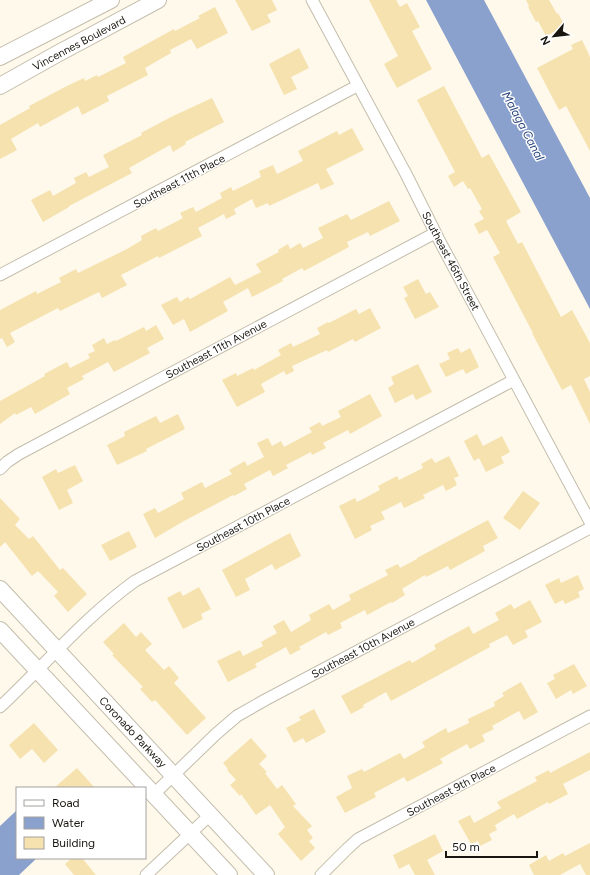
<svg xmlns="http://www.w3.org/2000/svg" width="590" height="875" font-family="Figtree,sans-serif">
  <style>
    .water { fill: #8aa1cd }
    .building { fill: #f6e2af }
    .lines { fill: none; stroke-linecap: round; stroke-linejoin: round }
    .street-casing { stroke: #c3bdac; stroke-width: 13 }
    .secondary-casing { stroke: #c3bdac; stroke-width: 18 }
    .street { stroke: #fff; stroke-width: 11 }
    .secondary { stroke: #fff; stroke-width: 16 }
    .labels { text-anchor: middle; stroke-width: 3; stroke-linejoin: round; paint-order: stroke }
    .street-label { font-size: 11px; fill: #191610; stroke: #fff }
    .water-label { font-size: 12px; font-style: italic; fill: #2b477e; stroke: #fff }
  </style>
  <rect width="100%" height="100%" fill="#fff9eb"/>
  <path class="water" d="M426,0H484L590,198V309Z
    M17,810V858H37L19,875H0V826Z"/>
  <path class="building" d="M235,0H272L277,10L267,15L271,22L252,31Z
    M369,0H396L400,7L407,3L420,27L412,31L432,69L397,88L384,64L398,56Z
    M526,0H549L557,14L558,13L565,26L546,36L538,21L536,22L528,7L529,6Z
    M215,7L228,33L197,49L191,39L170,50L171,53L145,68L148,75L107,96L109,101L82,115L78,106L40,127L38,123L11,139L17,150L0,159V125L30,108L29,106L67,86L84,78L85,81L97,75L98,77L126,63L123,57L174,29L175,31L200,18L198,16Z
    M582,40L590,57V151L566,106L559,110L537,68L573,49L571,45Z
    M299,48L309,68L291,77L297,89L284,95L269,64Z
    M444,86L482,158L489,154L521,212L506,221L518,244L522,242L561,317L572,310L590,343V376L584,379L590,392V424L571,385L562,390L532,333H533L493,257L500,253L487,230L479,234L474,224L484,219L479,211L482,209L470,188L468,189L463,181L454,187L448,176L455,172L417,100Z
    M212,98L224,122L185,142L186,144L173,152L170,145L129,168L132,173L69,206V207L43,222L31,200L50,190L53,196L76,183L74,178L86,172L89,177L109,167L103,155L142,135L141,133L171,117Z
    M352,128L364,150L326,169L334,184L321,190L318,183L269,206L268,203L256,208L252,199L234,209L236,214L226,219L224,214L198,228L202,236L159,258L158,256L121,275L127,285L102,298L99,292L60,311L58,308L10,333L15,342L7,347L2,338L0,339V310L36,291L37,294L61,282L59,278L76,269L78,273L127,249L142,240L141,236L156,228L158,231L183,218L180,213L193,207L196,212L222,198L220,193L231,187L233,191L261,177L259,171L273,165L277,174L303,161L298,151L337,131L339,135Z
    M389,201L400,221L370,236L368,232L347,242L349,247L304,271L302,268L282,279L283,281L252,297L248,288L223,302L228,311L190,332L184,319L173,325L161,305L177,297L180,302L188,297L190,299L230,277L235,285L261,272L256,264L279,252L278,250L288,244L290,249L300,243L303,248L323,238L318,228L347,214L351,220Z
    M418,279L426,294L430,292L439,307L415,319L404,298L408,296L403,287Z
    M370,308L381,328L355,342L353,339L328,352L327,350L292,366L294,371L286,375L284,371L261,384L265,392L237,407L222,380L236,373L237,376L253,368L254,370L281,355L278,350L291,343L293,347L320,334L317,328L328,322L329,323L356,309L359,314Z
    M156,325L164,339L147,348L150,353L114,372L108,362L82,376L84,379L67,388L70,394L35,414L31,407L16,415L15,413L0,424V401L45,376L44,374L67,362L70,368L90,358L88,354L95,351L92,345L104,338L107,344L115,340L116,341L144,327L146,331Z
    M458,348L461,353L470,348L479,367L466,374L463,369L446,377L439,364L450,359L447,353Z
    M418,364L432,392L416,400L413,394L395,403L388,388L394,384L391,377Z
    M370,394L382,416L350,434L348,430L323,443L326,448L312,455L311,452L286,465L288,468L273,476L270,470L244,484L247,489L234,496L233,495L184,521L155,538L143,514L155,508L158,513L184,499L181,493L202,482L205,488L232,474L229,470L245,461L247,466L264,457L257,443L268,438L272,446L281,441L284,447L312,432L309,428L320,422L322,426L341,417L338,411Z
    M178,414L185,429L146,449L147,451L117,465L107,445L125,436L124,432L156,416L160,423Z
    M477,434L483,446L502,436L510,452L501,457L504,463L486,472L479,458L474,461L464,441Z
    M449,456L459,476L454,478L457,485L446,491L443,485L423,495L425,498L404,508L401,502L381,512L385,519L370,526L372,530L355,539L339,506L355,498L357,502L380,490L378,486L397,476L399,480L423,468L421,464L432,458L435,463Z
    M75,465L83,481L67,490L73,503L59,510L42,477L56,469L58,473Z
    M523,491L540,503L520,530L503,518Z
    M0,498L20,519L15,525L29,539L33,536L60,570L63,568L87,594L68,612L54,596L58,592L38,571L32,576L5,542L0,547Z
    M488,520L498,538L483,546L485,551L450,570L448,566L426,577L425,575L402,589L405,595L392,603L391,602L367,615L365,610L340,623L342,628L328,635L326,632L299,647L301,649L290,655L286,647L255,664L257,667L228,682L217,661L240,650L243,656L263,646L261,642L277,633L273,626L284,620L291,632L311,620L309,615L329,604L333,610L351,600L349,595L388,575L385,570L398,564L400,568L417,559V558Z
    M129,531L137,547L110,561L101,545Z
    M290,533L301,556L275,570L272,564L245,579L250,590L236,597L222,570Z
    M578,575L584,589L578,592L580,597L565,604L563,600L555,604L545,585L559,578L561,583Z
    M199,587L211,609L201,614L203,619L183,629L167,598L180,591L183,596Z
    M530,600L542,622L525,631L528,637L513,645L507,635L489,644L490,647L391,701L386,692L363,705L364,707L351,714L341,696L410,660L412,663L436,649L434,645L469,626L473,634L499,620L495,613L511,604L514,609Z
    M124,623L136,637L141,632L152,644L145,650L164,670L169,666L179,678L174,683L206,718L187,735L155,700L152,702L140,689L143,687L112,655L114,654L103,642Z
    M574,664L587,686L573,694L571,690L556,699L547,683L555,679L553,675Z
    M521,682L538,712L524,720L519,711L492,726L494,729L482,735L485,741L470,749L467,744L440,759L443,763L407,782L404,777L374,793L376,797L345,813L336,797L352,788L347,776L362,769L364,772L400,753L404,759L425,747L422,742L446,728L448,733L469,723L468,719L495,706L494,702L504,696L502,693Z
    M314,709L326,732L306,743L303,738L294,743L286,728L301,720L299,717Z
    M34,723L58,750L44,763L32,749L20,759L9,745Z
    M251,738L267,756L259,764L267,772L265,773L277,789L282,785L296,804L293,806L312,826L307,830L313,838L309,841L315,848L301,861L278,834L285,827L270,805L256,815L241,794L240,796L230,785L236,780L227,770L228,769L223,763Z
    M590,752V770L563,784L568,794L549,804L548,802L517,819L514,814L495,825L497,830L489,834L492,840L480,846L478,841L471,844L458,821L470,815L474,823L501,808L497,802L537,781L535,777L549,770L550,773Z
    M77,768L95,788H54Z
    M435,834L443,851L427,860L435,875H415L409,864L399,869L393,855Z
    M590,843V875H586L580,864L560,875H534L529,865L546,855L549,861L563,853L565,856Z
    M72,858H82L96,875H74L65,864Z"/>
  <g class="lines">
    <defs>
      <path id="street" d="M312,0L406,174L438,238L590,522
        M0,275L357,86
        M0,469L7,462L19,454L435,233
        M0,707C45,665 85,617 135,581L514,380
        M154,794L216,734L237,716L265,700L590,528
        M146,875L210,815
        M321,875L347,849L358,839L590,716"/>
      <path id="secondary" d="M0,57L111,0
        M0,86L57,54L158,0
        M0,589L266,875
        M0,630L229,875"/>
    </defs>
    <use href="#street" class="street-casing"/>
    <use href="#secondary" class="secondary-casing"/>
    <use href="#street" class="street"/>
    <use href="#secondary" class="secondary"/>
  </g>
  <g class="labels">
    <g class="street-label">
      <text transform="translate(79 43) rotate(-28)" y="4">Vincennes Boulevard</text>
      <text transform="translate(179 181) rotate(-28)" y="4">Southeast 11th Place</text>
      <text transform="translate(451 261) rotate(62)" y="4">Southeast 46th Street</text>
      <text transform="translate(216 349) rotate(-28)" y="4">Southeast 11th Avenue</text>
      <text transform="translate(243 524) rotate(-28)" y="4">Southeast 10th Place</text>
      <text transform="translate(363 648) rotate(-28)" y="4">Southeast 10th Avenue</text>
      <text transform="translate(133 732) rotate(47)" y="4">Coronado Parkway</text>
      <text transform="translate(451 790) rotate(-28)" y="4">Southeast 9th Place</text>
    </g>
    <g class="water-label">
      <text transform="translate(523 126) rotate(62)" y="4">Malaga Canal</text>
    </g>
  </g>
  <rect x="16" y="787" width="130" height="72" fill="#ffffff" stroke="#a3a29f"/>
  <rect x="24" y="800" width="20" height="6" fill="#ffffff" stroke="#a3a29f"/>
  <text x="52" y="807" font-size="12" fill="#191610">Road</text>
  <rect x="24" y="817" width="20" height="12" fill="#8aa1cd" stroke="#a3a29f"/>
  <text x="52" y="827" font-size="12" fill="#191610">Water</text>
  <rect x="24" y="837" width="20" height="12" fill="#f6e2af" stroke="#a3a29f"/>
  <text x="52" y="847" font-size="12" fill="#191610">Building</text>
  <g transform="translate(554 36) rotate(242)" stroke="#ffffff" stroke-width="3" paint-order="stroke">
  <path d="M0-3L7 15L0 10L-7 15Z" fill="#191610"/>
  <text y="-6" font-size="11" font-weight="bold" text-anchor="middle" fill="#191610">N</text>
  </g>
  <path d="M446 851v6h91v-6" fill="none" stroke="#191610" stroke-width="2"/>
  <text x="452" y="851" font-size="12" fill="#191610" stroke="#ffffff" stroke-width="3" paint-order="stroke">50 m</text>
</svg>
